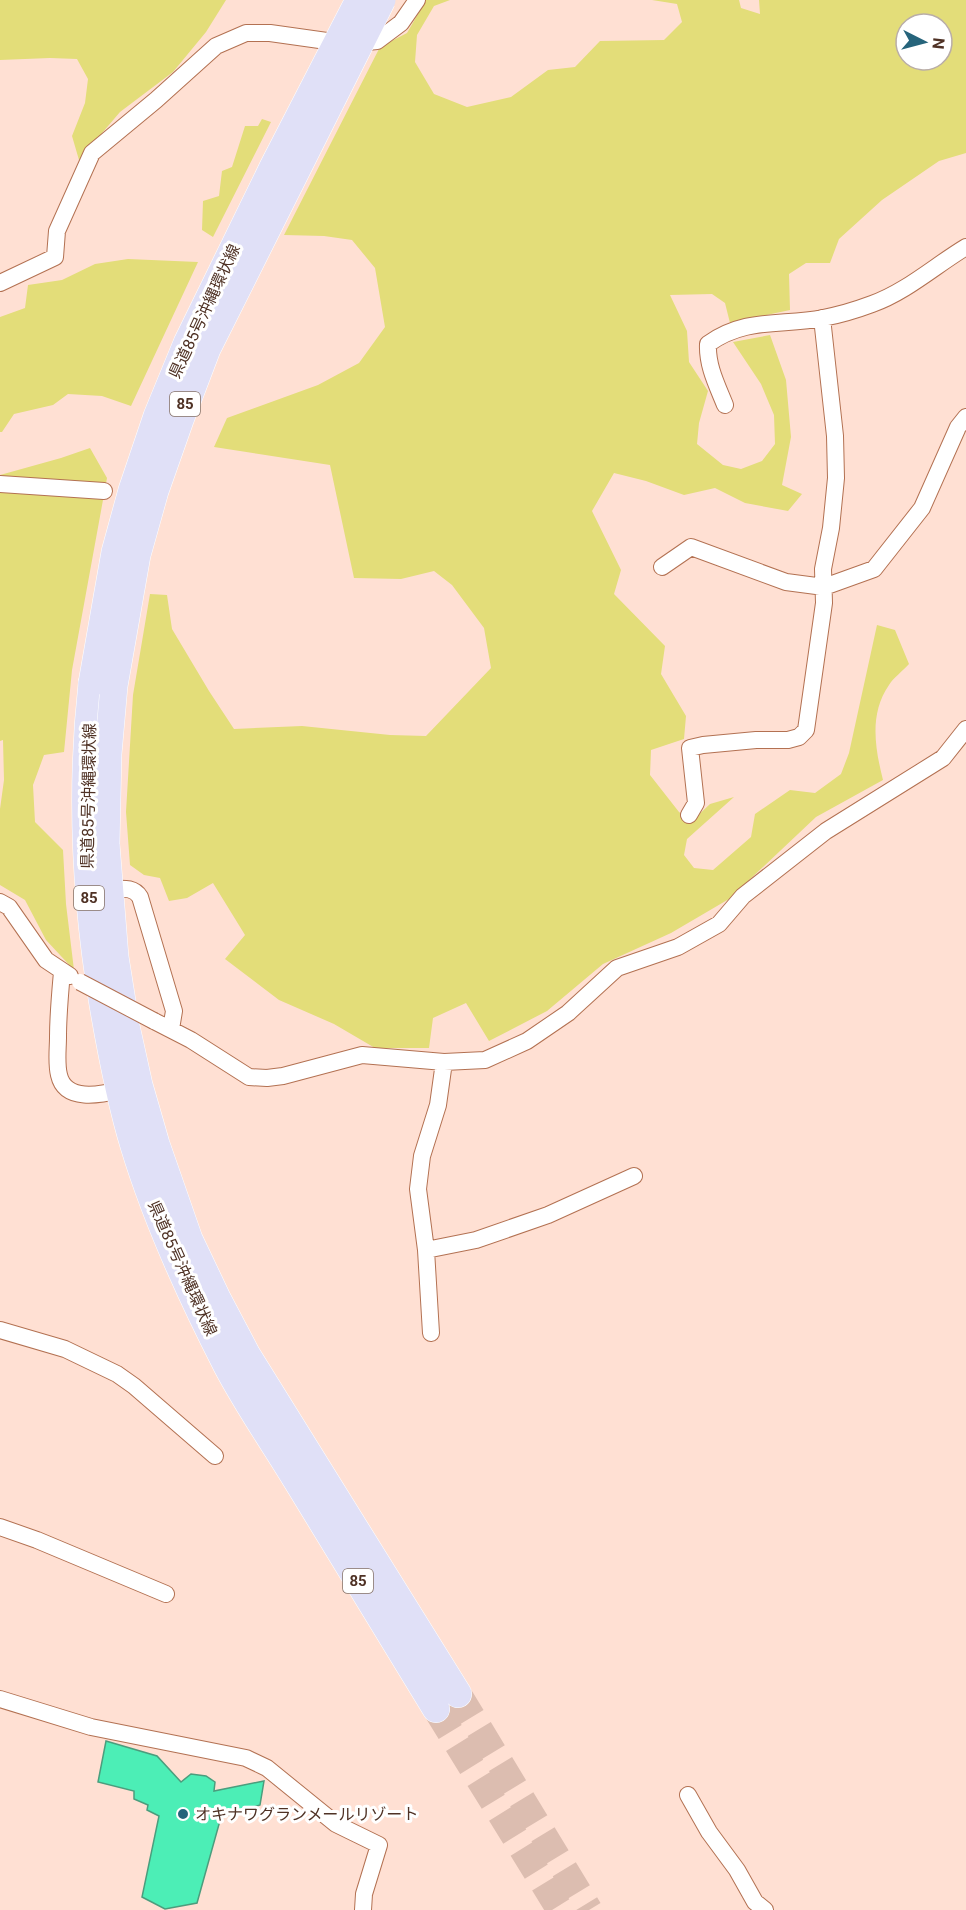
<svg xmlns="http://www.w3.org/2000/svg" width="966" height="1910" font-family="Roboto,'Noto Sans JP',sans-serif">
  <style>
    .green { fill: #e3dd79; fill-rule: evenodd }
    .building { fill: #4ceeb6; stroke: #4b9d7d; stroke-width: 1.5 }
    .lines { fill: none; stroke-linecap: round; stroke-linejoin: round }
    .primary-tunnel { stroke: #dcbdb0; stroke-width: 27; stroke-dasharray: 27 14; stroke-linecap: butt }
    .minor-casing { stroke: #b37152; stroke-width: 18 }
    .primary-casing { stroke: #fff; stroke-width: 28 }
    .minor { stroke: #fff; stroke-width: 16 }
    .primary { stroke: #e0e0f7; stroke-width: 27 }
    .minor-bridge-casing { stroke: #b37152; stroke-width: 18; stroke-linecap: butt }
    .primary-bridge-casing { stroke: #fff; stroke-width: 28; stroke-linecap: butt }
    .minor-bridge { stroke: #fff; stroke-width: 16 }
    .primary-bridge { stroke: #e0e0f7; stroke-width: 27 }
    .poi-dot { fill: #26647b; stroke: #fff; stroke-width: 2 }
    .labels { text-anchor: middle; stroke-width: 6; stroke-linejoin: round; paint-order: stroke }
    .shield { fill: #fff; stroke: #847066; stroke-width: 1.5 }
    .shield-label { font-size: 15px; font-weight: bold; fill: #4f3225 }
    .street-label { font-size: 16px; fill: #4f3225; stroke: #fff }
    .poi-label { font-size: 16px; fill: #4f3225; stroke: #fff; text-anchor: start }
  </style>
  <rect width="100%" height="100%" fill="#ffe0d3"/>
  <path class="green" d="M0,0H226L206,32L173,72L120,112L79,160L72,136L85,103L88,79L77,59L50,58L0,60Z
    M426,0H450L434,6L417,35L415,62L434,94L467,107L511,97L548,70L575,67L600,41L664,40L682,22L677,4L652,0H739L741,8L760,14L759,0H966V153L939,161L882,200L839,239L830,263H806L789,274L790,310L730,323L725,303L712,294L670,295L687,331L689,362L708,391L699,423L697,444L723,465L741,469L762,461L775,444L774,415L761,384L733,342L770,335L786,380L791,437L782,485L802,494L788,511L745,503L715,488L684,495L646,481L614,473L592,511L621,570L614,594L665,646L661,674L686,716L684,739L651,750L650,775L679,812L692,821L710,804L734,797L687,839L684,855L694,868L713,870L751,837L755,814L790,790L815,793L841,774L849,753L877,625L895,630L909,664C903,671 894,677 889,685C869,714 875,748 883,780L816,817L729,899L671,933L603,964L547,1011L489,1041L466,1003L433,1018L429,1048H375L334,1024L279,1000L225,959L245,935L213,883L187,898L169,901L160,878L144,875L130,865L126,812L133,695L150,594L167,595L172,629L209,691L234,729L302,726L390,735L426,736L491,668L484,628L452,585L434,571L401,579L354,578L330,465L214,447L227,418L318,385L359,363L385,327L375,268L352,240L324,236L284,235L380,47L407,33ZM906,24H942V60H906Z
    M262,119L271,122L213,237L202,230L203,201L219,196L222,171L232,167L245,126H258Z
    M128,259L198,262L131,406L102,396L68,394L53,405L14,414L2,432H0V317L25,308L28,285L62,280L95,264Z
    M90,448L107,478L72,670L64,752L44,755L33,785L35,822L63,850L66,904L74,970L46,940L25,900L0,885V809L4,780L3,740L0,741V475L61,458Z"/>
  <path class="building" d="M106,1741L157,1756L181,1782L191,1774L206,1776L215,1782L214,1791L264,1781L260,1805L221,1817L197,1903L165,1909L142,1897L159,1816L147,1810L148,1805L134,1799V1791L98,1782Z"/>
  <g class="lines">
    <path class="primary-tunnel" d="M458,1694L589,1910
      M436,1709L560,1910"/>
    <defs>
      <path id="minor" d="M0,283L55,257L57,231L92,153L156,100L216,46L246,33H270L348,44L377,41L401,23L417,0
        M725,405C717,385 707,366 708,344C745,317 782,326 823,318C839,315 856,310 872,304C906,292 936,265 966,247
        M0,484L104,491
        M662,567L691,547L786,582L824,587L874,569L922,508L958,427L966,417
        M689,815L696,803L690,748L703,745L756,740H788L799,737L806,730L824,603L823,569L831,528L836,478L835,436L822,318
        M109,889C121,889 133,886 140,897L174,1011L171,1029
        M0,902L9,907L46,960L70,976
        M62,972C60,994 58,1015 58,1037C58,1049 56,1063 59,1075C65,1102 100,1095 120,1090
        M154,1021L191,1040L249,1077L267,1078L283,1076L362,1055L444,1062L485,1060L527,1041L568,1013L617,968L678,947L719,924L743,896L826,831L943,758L966,729
        M426,1250L476,1240L548,1215L634,1176
        M0,1330L65,1349L117,1374L134,1386L215,1456
        M431,1333L426,1250L418,1189L422,1156L438,1105L444,1062
        M0,1527L37,1540L166,1594
        M0,1699L91,1727L246,1758L267,1768L336,1824L379,1845L364,1894L363,1910
        M688,1795L709,1832L737,1870L755,1902L765,1910"/>
      <path id="primary" d="M92,683C80,791 85,897 103,1005C111,1052 120,1100 134,1146C157,1222 191,1296 227,1366C248,1406 274,1443 297,1481C343,1557 389,1633 436,1709
        M106,844L115,957L126,1026L139,1085L156,1144L189,1239L217,1298L247,1355L458,1694"/>
    </defs>
    <use href="#minor" class="minor-casing"/>
    <use href="#primary" class="primary-casing"/>
    <use href="#minor" class="minor"/>
    <use href="#primary" class="primary"/>
    <defs>
      <path id="minor-bridge" d="M80,982L154,1021"/>
      <path id="primary-bridge" d="M92,683L115,552L132,490L157,416L187,343L273,167L359,0
        M106,844L108,754L114,686L137,555L155,491L180,420L207,349L382,0"/>
    </defs>
    <use href="#minor-bridge" class="minor-bridge-casing"/>
    <use href="#primary-bridge" class="primary-bridge-casing"/>
    <use href="#minor-bridge" class="minor-bridge"/>
    <use href="#primary-bridge" class="primary-bridge"/>
  </g>
  <circle class="poi-dot" cx="183" cy="1814" r="6"/>
  <g class="labels">
    <g class="shield">
      <rect x="170" y="392" width="30" height="24" rx="4.5"/>
      <rect x="74" y="886" width="30" height="24" rx="4.5"/>
      <rect x="343" y="1569" width="30" height="24" rx="4.5"/>
    </g>
    <g class="shield-label">
      <text x="185" y="409">85</text>
      <text x="89" y="903">85</text>
      <text x="358" y="1586">85</text>
    </g>
    <g class="street-label">
      <text transform="translate(204 311) rotate(-65)" y="6">県道85号沖縄環状線</text>
      <text transform="translate(88 796) rotate(-89)" y="6">県道85号沖縄環状線</text>
      <text transform="translate(183 1268) rotate(66)" y="6">県道85号沖縄環状線</text>
    </g>
    <g class="poi-label">
      <text x="195" y="1820">オキナワグランメールリゾート</text>
    </g>
  </g>
  <g transform="translate(924 42) rotate(96)"><circle r="28" fill="#ffffff" stroke="#b9ada8" stroke-width="1.5"/>
  <path d="M0-4.5L10 22L0 15L-10 22Z" fill="#26647b"/>
  <text y="-9" font-size="16" font-weight="bold" text-anchor="middle" fill="#4f3225">N</text>
  </g>
</svg>
